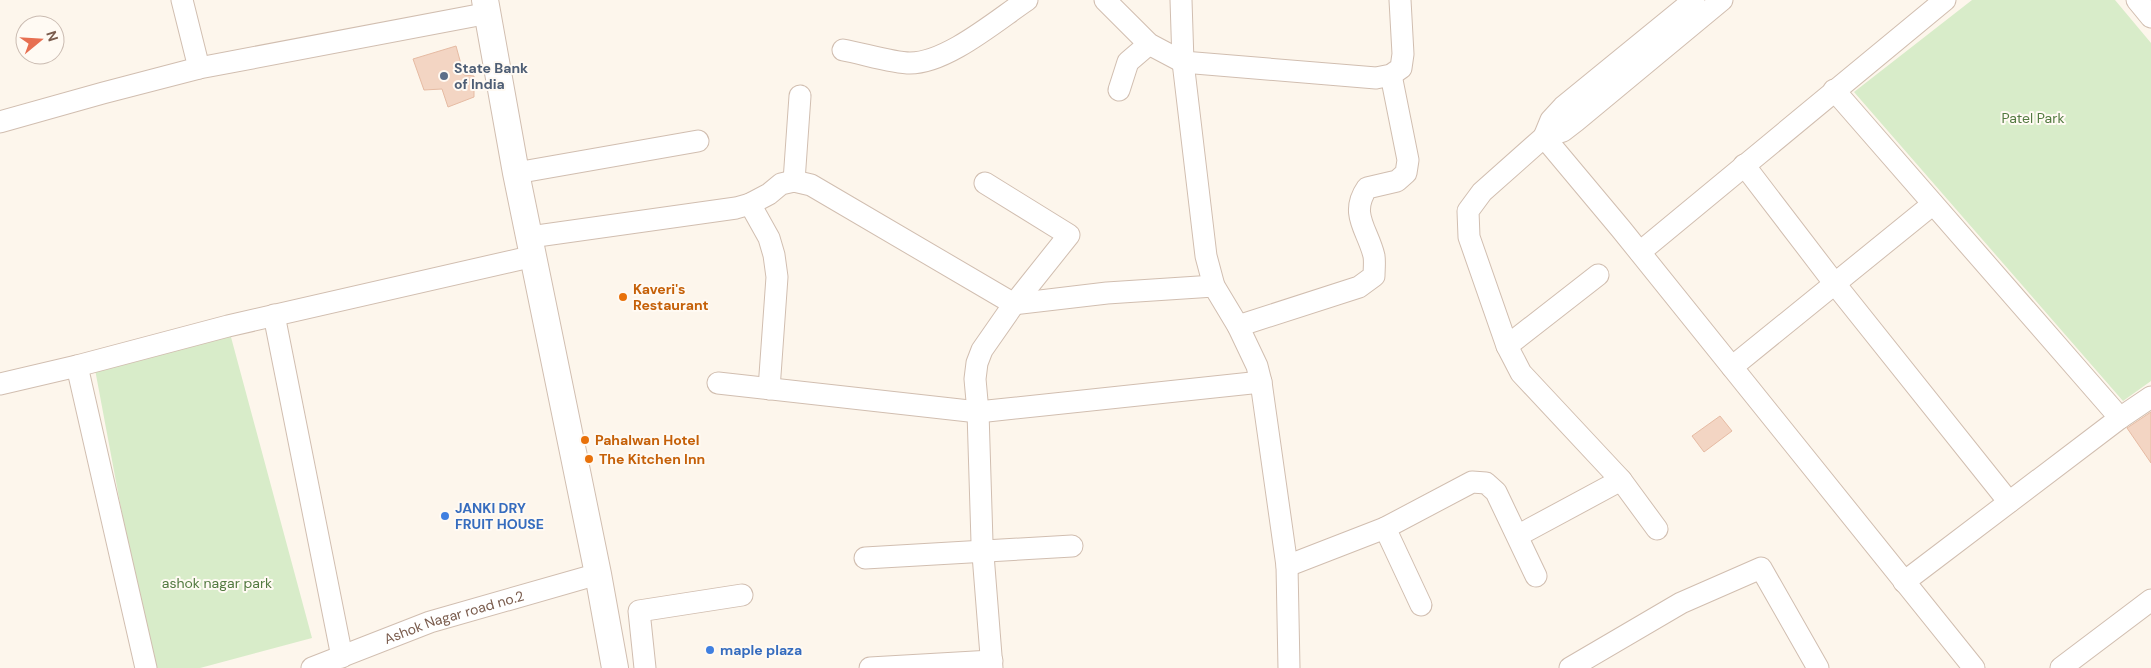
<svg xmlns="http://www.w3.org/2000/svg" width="2151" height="668" font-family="'DM Sans',sans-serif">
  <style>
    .green { fill: #d8ecc9 }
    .building { fill: #f3d5c3; stroke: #e6bba3 }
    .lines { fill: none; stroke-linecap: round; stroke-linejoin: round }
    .minor-casing { stroke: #d1beb0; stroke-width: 23 }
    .tertiary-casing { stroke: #d1beb0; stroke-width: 28 }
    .minor { stroke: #fff; stroke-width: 21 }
    .tertiary { stroke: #fff; stroke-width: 26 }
    .service-dot { fill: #5c6f8a; stroke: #fffaf3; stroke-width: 2 }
    .food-dot { fill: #e8710a; stroke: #fffaf3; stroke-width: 2 }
    .shop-dot { fill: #3f7fe0; stroke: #fffaf3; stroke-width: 2 }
    .labels { text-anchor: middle; stroke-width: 4; stroke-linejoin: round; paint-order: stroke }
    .service-label { font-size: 14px; font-weight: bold; fill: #4e5e75; stroke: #fffaf3; text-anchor: start }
    .park-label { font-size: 14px; fill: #537a41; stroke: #fffaf3 }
    .food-label { font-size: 14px; font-weight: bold; fill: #c56008; stroke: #fffaf3; text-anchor: start }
    .shop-label { font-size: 14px; font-weight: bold; fill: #366cbe; stroke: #fffaf3; text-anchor: start }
    .street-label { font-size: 14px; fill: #7a5c4d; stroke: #fffaf3 }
  </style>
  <rect width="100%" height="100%" fill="#fdf6ec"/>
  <path class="green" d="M1972,0H2115L2151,43V381L2123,401L1854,92Z
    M228,326L312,638L200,668H156L123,519L94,364Z"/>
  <path class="building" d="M456,46L464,75L474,76V97L448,107L442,89L424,90L413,59Z
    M2151,412V463L2127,428Z
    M1720,416L1732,431L1704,452L1692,436Z"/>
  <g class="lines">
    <defs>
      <g id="minor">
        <path d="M1105,0L1149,44L1183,62L1376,78L1391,75L1401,68L1403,54L1400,0"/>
        <path d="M1181,0L1183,62L1206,256L1214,286L1238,326L1257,366L1261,382L1287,566L1289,668"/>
        <path d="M2137,0L2151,17"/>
        <path d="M843,50C861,53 893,63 910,63C947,63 997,20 1027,0"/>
        <path d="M199,68L489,13"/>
        <path d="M1119,90L1128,62L1149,44"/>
        <path d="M1834,90L2120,418"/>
        <path d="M0,122L103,93L199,68L182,0"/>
        <path d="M1544,137L1621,229L1974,668"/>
        <path d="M1544,137L1551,120L1563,107L1694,0"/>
        <path d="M1744,165L1835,284L2009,502"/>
        <path d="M516,173L698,141"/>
        <path d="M794,181L800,96"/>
        <path d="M985,183L1069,235L1014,304L982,350L977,363L975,379L978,412L982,542L992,668"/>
        <path d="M750,204L769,238L774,255L777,277L769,389"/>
        <path d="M530,237L736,208L750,204L769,194L781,184L794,181L811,185L1014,304L1107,293L1214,286"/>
        <path d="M1640,252L1945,0"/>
        <path d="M274,315L342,657"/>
        <path d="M1238,326L1359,287L1374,276C1374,270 1375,262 1374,256C1368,230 1349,214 1367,188L1397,181L1406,173L1408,160L1391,75"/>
        <path d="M1507,346L1598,275"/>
        <path d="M77,366L146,668"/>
        <path d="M1732,367L1933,204"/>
        <path d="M718,383L978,412L1261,382"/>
        <path d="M0,384L77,366L228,326L534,256"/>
        <path d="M1385,528L1421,605"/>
        <path d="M1657,529L1621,480L1521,373L1507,346L1469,237L1468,211L1482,192L1544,137L1563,131L1576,121L1722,0"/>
        <path d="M1519,535L1621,480"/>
        <path d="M865,558L1072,546"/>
        <path d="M1287,566L1385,528L1472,482L1486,483L1496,492L1536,576"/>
        <path d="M1904,582L2120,418L2151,397"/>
        <path id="s1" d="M312,668L430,622L598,574"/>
        <path d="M645,668L639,611L742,595"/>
        <path d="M870,668L992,661"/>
        <path d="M1570,668L1681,603L1761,568L1818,668"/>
        <path d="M2061,668L2151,600"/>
      </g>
      <path id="tertiary" d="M485,0L516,173L598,574L615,668"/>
    </defs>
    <use href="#minor" class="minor-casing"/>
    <use href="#tertiary" class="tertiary-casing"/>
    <use href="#minor" class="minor"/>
    <use href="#tertiary" class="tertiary"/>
  </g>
  <circle class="service-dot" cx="444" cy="76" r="5"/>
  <g class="food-dot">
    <circle cx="623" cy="297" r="5"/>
    <circle cx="585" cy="440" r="5"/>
    <circle cx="589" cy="459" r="5"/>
  </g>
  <g class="shop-dot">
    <circle cx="445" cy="516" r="5"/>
    <circle cx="710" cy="650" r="5"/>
  </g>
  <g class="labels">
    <g class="service-label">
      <text x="454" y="73">State Bank<tspan x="454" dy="16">of India</tspan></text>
    </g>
    <g class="park-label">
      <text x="2033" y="123">Patel Park</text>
      <text x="217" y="588">ashok nagar park</text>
    </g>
    <g class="food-label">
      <text x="633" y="294">Kaveri's<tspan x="633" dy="16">Restaurant</tspan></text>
      <text x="595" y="445">Pahalwan Hotel</text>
      <text x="599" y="464">The Kitchen Inn</text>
    </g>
    <g class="shop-label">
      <text x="455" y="513">JANKI DRY<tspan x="455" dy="16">FRUIT HOUSE</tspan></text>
      <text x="720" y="655">maple plaza</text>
    </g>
    <g class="street-label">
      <text dy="5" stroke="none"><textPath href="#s1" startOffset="151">Ashok Nagar road no.2</textPath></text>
    </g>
  </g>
  <g transform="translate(40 40) rotate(72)"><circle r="24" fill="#fffaf3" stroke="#cabbb1"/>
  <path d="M0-4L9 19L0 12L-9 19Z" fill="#e76f51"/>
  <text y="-8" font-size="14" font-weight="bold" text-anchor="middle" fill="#7a5c4d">N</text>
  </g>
</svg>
